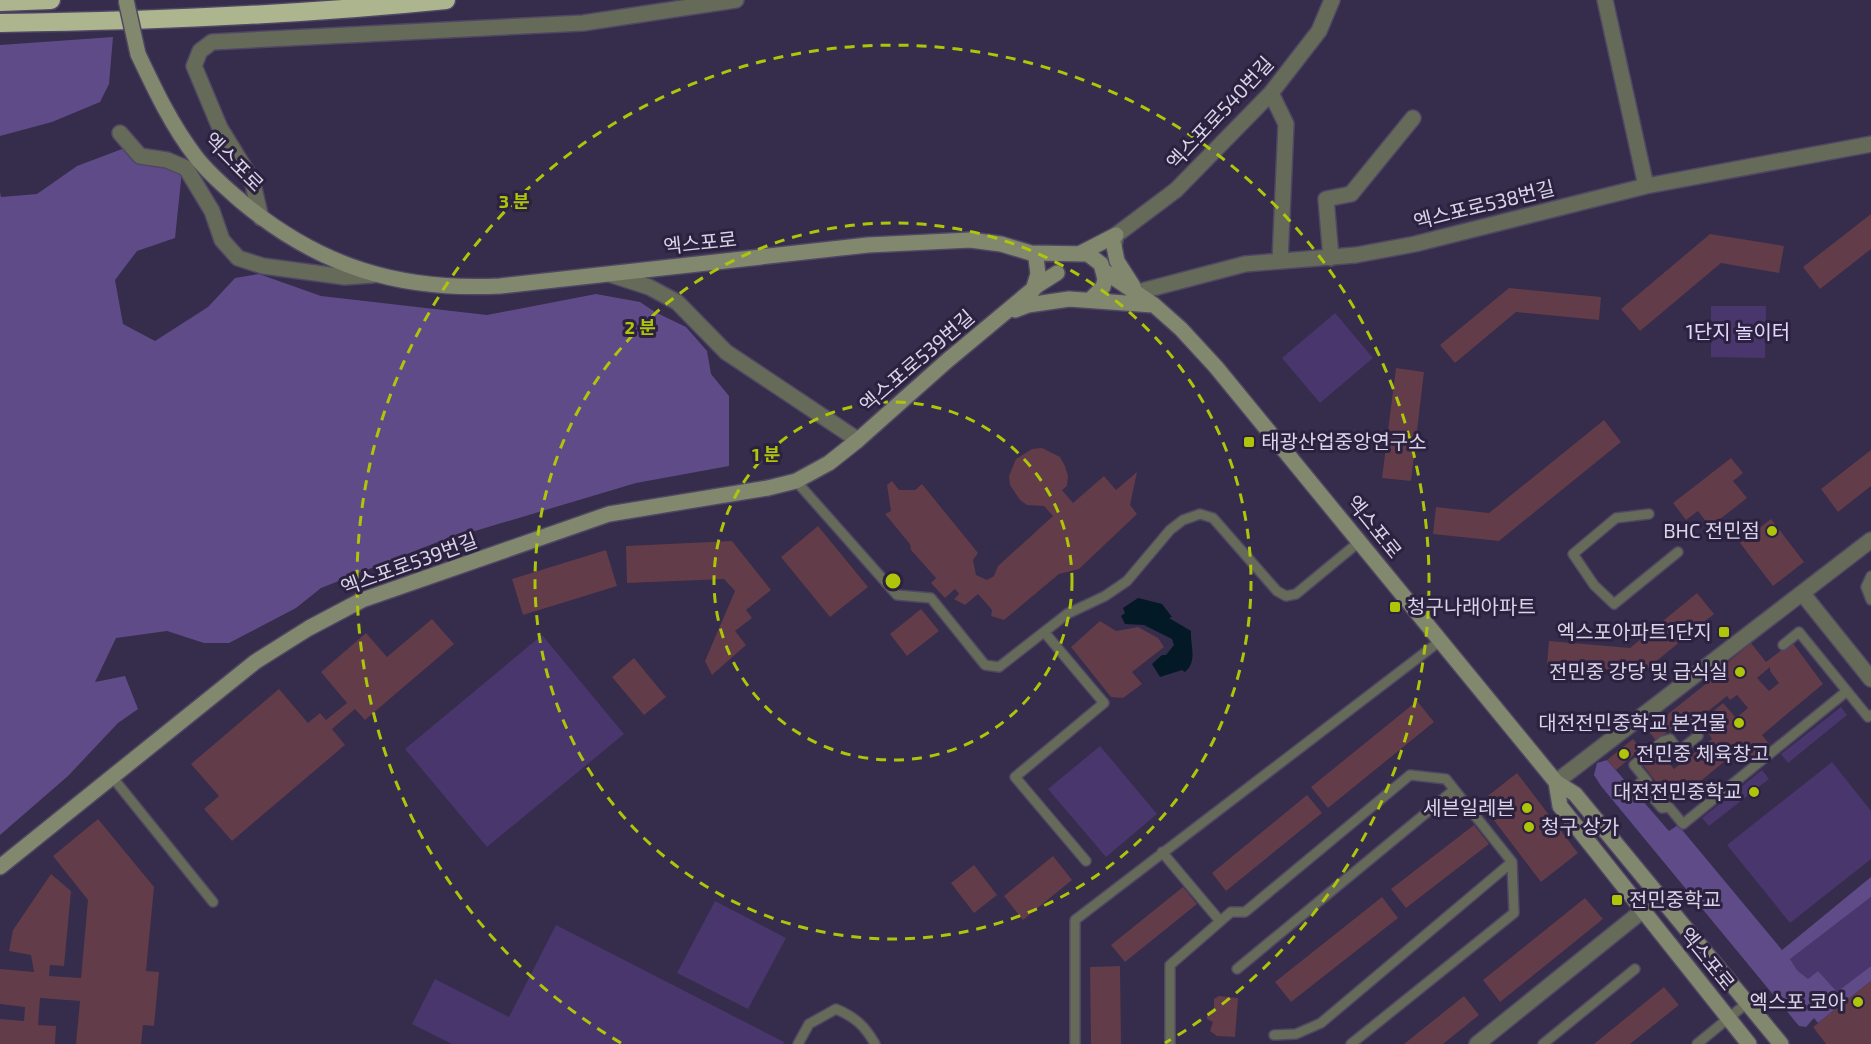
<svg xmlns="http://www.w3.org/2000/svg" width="1871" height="1044" font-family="'Exo 2','Noto Sans KR',sans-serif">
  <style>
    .green { fill: #49366d }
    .forest { fill: #5f4b88 }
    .water { fill: #031926 }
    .building { fill: #623c49; fill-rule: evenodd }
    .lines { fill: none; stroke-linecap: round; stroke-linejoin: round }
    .lane-casing { stroke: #504764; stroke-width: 12 }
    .street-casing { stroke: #504764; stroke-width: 18 }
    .secondary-casing { stroke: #504764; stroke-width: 18 }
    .highway-casing { stroke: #504764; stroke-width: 21 }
    .lane { stroke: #666a59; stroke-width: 9 }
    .street { stroke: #666a59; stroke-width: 15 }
    .secondary { stroke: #82886e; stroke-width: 15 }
    .highway { stroke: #acb58d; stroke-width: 18 }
    .secondary-bridge-casing { stroke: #504764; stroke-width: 18; stroke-linecap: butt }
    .secondary-bridge { stroke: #82886e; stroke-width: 15 }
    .ring { fill: none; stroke: #aec509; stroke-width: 3; stroke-dasharray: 10 8 }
    .poi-dot { fill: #aec509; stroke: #2c2240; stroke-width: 2 }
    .labels { text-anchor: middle; stroke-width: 6; stroke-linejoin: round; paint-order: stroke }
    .street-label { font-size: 20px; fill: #d9d4e8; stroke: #2c2240 }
    .park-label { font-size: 20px; fill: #e1d6fb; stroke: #2c2240 }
    .poi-label { font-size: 20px; fill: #d9d4e8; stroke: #2c2240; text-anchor: end }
    .centre { fill: #aec509; stroke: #2c2240; stroke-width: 3 }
    .ring-label { font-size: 18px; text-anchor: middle; font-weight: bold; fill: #aec509; stroke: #2c2240; stroke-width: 6; stroke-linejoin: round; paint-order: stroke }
  </style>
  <rect width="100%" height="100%" fill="#362c4b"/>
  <path class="green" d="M1711,306H1766L1765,358L1711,357Z
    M1335,313L1373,358L1320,403L1282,358Z
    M542,635L624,734L487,847L405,749Z
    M1841,707L1847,715L1788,763L1781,754Z
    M1100,746L1157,814L1106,857L1048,789Z
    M1832,762L1871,811V859L1790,923L1727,845Z
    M1762,770L1769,779L1709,826L1702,818Z
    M1871,897V966L1837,993L1818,972L1808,979L1797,970L1789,959Z
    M715,901L786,938L748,1009L677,973Z
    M556,925L784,1042L783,1044H452L412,1024L435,979L509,1017Z"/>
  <path class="forest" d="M113,37L109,84L100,102L52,122L0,136V45Z
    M130,146L182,171L175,238L137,251L115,280L123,324L155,341L208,307L235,278L259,274L321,296L487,315L596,294L640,302L655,312L686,327L707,351L711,374L729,396V466L636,483L435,543L321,588L296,608L229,643H204L167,631L116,638L95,682L125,676L138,709L118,723L68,776L0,835V192L1,197L37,194L77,166Z
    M1607,760L1669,831L1678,825L1782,950L1871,877V897L1790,959L1797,970L1808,979L1818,971L1837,992L1871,966V981L1818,1023L1814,1018L1806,1027L1799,1026L1601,786L1594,775L1597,763Z"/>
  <path class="water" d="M1138,598L1162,604L1172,617L1169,618L1191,631C1190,645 1198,661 1185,672L1182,670L1160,677L1152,664L1162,655H1166L1174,645L1172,639L1144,625L1125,624L1121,616L1125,613L1123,608Z"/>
  <path class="building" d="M1871,214V249L1820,289L1803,267Z
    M1710,234L1784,246L1779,273L1721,263L1640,331L1621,309Z
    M1509,288L1601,297L1599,320L1516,312L1455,363L1440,345Z
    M1396,368L1424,372L1411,481L1382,478Z
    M1604,420L1621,442L1499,541L1433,534L1436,507L1489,513Z
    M1042,448L1060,457L1065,466L1068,476L1067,486L1062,490L1073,503L1104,476L1116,490L1137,472L1130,505L1137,514L1079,569L1059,574L1004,620L991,616L992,610L978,594L965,605L954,599L959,594L955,589L945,598L931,583L936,578L911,550L910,544L885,514L891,511L887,485L892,481L899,490H915L922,484L978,553L973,560L976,575L987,580L994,576L998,566L1053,516L1044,506L1027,505L1020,500L1010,485L1009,476L1016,459L1032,449Z
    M1871,450V486L1838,512L1821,489Z
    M1731,458L1743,473L1733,481L1747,498L1710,527L1698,511L1686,520L1673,503Z
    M1771,519L1804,562L1773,586L1740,543Z
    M818,526L868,587L830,617L781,557Z
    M732,541L771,590L746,610L752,618L735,631L746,645L712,675L705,661L735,591L724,579L627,583L626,546Z
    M606,550L617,586L523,615L512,579Z
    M1697,593L1714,614L1643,672L1547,665L1549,641L1630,648Z
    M921,609L939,631L907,656L890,634Z
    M432,619L454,644L365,720L355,709L332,729L345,745L232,841L204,809L219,796L191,764L279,689L308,723L320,713L326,720L347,703L321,672L366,633L387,657Z
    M1100,621L1116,631L1138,627L1158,638L1164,647L1132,672L1142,684L1123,698L1111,697L1071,647Z
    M1792,642L1823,684L1762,735L1770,745L1753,759L1742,747L1674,803L1669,799L1661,805L1648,788L1656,782L1643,765L1660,751L1674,769L1712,739L1701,722L1723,703L1736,718L1748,708L1737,695L1730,700L1727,696L1687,728L1681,721L1656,741L1648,730L1712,679L1710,677L1751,643L1766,662ZM1770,667V671L1779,683L1769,691L1757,678Z
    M634,658L666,697L644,715L612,677Z
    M1417,701L1434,722L1328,808L1311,787Z
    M1633,739L1641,749L1616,770L1607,760Z
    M1517,773L1578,853L1541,882L1480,802Z
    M1307,795L1322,813L1226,891L1212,873Z
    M98,819L154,887L146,971L159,972L154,1026L143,1025L141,1044H76L80,1001L40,998L38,1025L56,1026L55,1044H0V1019L24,1021L25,1007L0,1004V969L34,972L31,955L9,951L13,930L51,874L71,891L64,966L50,965L49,976L81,978L88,900L53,856Z
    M1474,825L1489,844L1406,908L1391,889Z
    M1053,856L1072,880L1023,920L1004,896Z
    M974,865L997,895L974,913L951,883Z
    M1183,887L1197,904L1125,962L1111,945Z
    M1382,897L1398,918L1291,1002L1275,982Z
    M1585,898L1603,919L1500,1002L1483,980Z
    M1120,966L1121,1044H1091L1090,967Z
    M1871,981V1044H1826L1813,1027Z
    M1664,987L1679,1005L1630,1044H1594Z
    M1219,996L1238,998L1235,1037L1217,1036L1210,1031L1213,1022L1207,1019V1012L1214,1009V999Z
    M1464,996L1479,1015L1443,1044H1404Z"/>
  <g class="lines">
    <defs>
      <path id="lane" d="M796,481L897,595L931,598L985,665L999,667L1067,614L1105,596L1127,581L1170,530L1183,520L1200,514L1213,518L1277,591L1286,596L1296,594L1359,542
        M1649,514L1616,518L1573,554L1594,585L1614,604L1678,552
        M1871,576L1866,587L1871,600
        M1045,633L1104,703L1015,777L1086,861
        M1783,645L1799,632L1868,717L1871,715
        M1698,736L1679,751L1670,739L1663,741L1634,765L1647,781L1640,783L1662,808L1669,807L1683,824L1847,691
        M113,778L213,902
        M1162,852L1220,921
        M1237,969L1454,790
        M1274,1035L1296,1034L1321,1023L1512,862
        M798,1044L809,1024L836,1009C855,1017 865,1026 875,1044
        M1075,1044V920L1440,641
        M1170,1044V965L1231,912H1245L1410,775L1446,779L1512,862L1514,913L1351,1044
        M1543,1044L1635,969
        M1697,1044L1747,1003"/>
      <path id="street" d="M1605,0L1646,186
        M1271,93L1286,124L1280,261
        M120,133L140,156L167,160L186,168L212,211L222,240L238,258L263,266L345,277L373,275
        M261,218L252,180L220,128L194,66L200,51L212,42L583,23L736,0
        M1114,246L1116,235L1176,190L1271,93L1319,31L1332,0
        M1331,258L1326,199L1351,194L1413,118
        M612,275L649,287L677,302L726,352L858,440
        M1138,292L1245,264L1356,255L1415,244L1646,186L1871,144
        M1802,593L1871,679
        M1556,782L1871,540
        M1477,1044L1636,916L1658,895"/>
      <path id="secondary" d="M138,54C155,90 172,126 196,157C209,174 226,188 242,202C320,267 400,291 500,286L868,245L970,240L1001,244L1031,253L1088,254L1101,264L1105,279L1103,287L1091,299
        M1114,246L1117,261L1133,286
        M1081,253L1116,235
        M1104,271L1154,305L1181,329L1216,367L1556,782L1575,794L1781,1044
        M1033,290L1038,274L1036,258
        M1015,310L1028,305L1069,299L1153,305
        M1556,782L1560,806L1749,1044
        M0,867L255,662L309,628L362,600L609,514L768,488L796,481L829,463L858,440L948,360L1038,285L1057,273"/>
      <path id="highway" d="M0,2L51,0
        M0,23C149,21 298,15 446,0"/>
    </defs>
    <use href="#lane" class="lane-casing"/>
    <use href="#street" class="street-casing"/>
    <use href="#secondary" class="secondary-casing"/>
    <use href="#highway" class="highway-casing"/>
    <use href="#lane" class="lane"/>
    <use href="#street" class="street"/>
    <use href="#secondary" class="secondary"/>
    <use href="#highway" class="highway"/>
    <defs>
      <path id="secondary-bridge" d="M126,0L138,54"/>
    </defs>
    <use href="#secondary-bridge" class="secondary-bridge-casing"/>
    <use href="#secondary-bridge" class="secondary-bridge"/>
  </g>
  <g class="ring">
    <circle cx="893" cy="581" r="179"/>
    <circle cx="893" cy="581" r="358"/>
    <path d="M621 1043A536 536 0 1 1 1165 1043"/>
  </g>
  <g class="poi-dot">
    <rect x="1243" y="436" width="12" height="12" rx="3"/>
    <circle cx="1772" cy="531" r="6"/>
    <rect x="1389" y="601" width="12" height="12" rx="3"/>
    <rect x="1718" y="626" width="12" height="12" rx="3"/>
    <circle cx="1740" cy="672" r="6"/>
    <circle cx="1739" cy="723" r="6"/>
    <circle cx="1624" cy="754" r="6"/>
    <circle cx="1754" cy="792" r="6"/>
    <circle cx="1527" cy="808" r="6"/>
    <circle cx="1529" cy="827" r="6"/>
    <rect x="1611" y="894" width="12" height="12" rx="3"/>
    <circle cx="1858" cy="1002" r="6"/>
  </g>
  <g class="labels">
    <g class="street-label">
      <text transform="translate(1220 113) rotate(-47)" y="7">엑스포로540번길</text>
      <text transform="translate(234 162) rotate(45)" y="7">엑스포로</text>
      <text transform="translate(1484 205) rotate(-14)" y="7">엑스포로538번길</text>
      <text transform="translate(700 243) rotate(-6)" y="7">엑스포로</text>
      <text transform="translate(917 361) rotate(-41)" y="7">엑스포로539번길</text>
      <text transform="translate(1374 527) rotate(51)" y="7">엑스포로</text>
      <text transform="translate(409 564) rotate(-20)" y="7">엑스포로539번길</text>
      <text transform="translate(1707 959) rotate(51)" y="7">엑스포로</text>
    </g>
    <g class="park-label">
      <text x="1738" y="339">1단지 놀이터</text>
    </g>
    <g class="poi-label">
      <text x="1261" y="449" text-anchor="start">태광산업중앙연구소</text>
      <text x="1760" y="538">BHC 전민점</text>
      <text x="1407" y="614" text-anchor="start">청구나래아파트</text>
      <text x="1712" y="639">엑스포아파트1단지</text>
      <text x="1728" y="679">전민중 강당 및 급식실</text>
      <text x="1727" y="730">대전전민중학교 본건물</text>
      <text x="1636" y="761" text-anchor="start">전민중 체육창고</text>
      <text x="1742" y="799">대전전민중학교</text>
      <text x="1515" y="815">세븐일레븐</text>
      <text x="1541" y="834" text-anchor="start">청구 상가</text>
      <text x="1629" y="907" text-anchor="start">전민중학교</text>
      <text x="1846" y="1009">엑스포 코아</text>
    </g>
  </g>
  <circle cx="893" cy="581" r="9" class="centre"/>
  <g class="ring-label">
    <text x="514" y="208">3 분</text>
    <text x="640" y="334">2 분</text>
    <text x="766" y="461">1 분</text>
  </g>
</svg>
